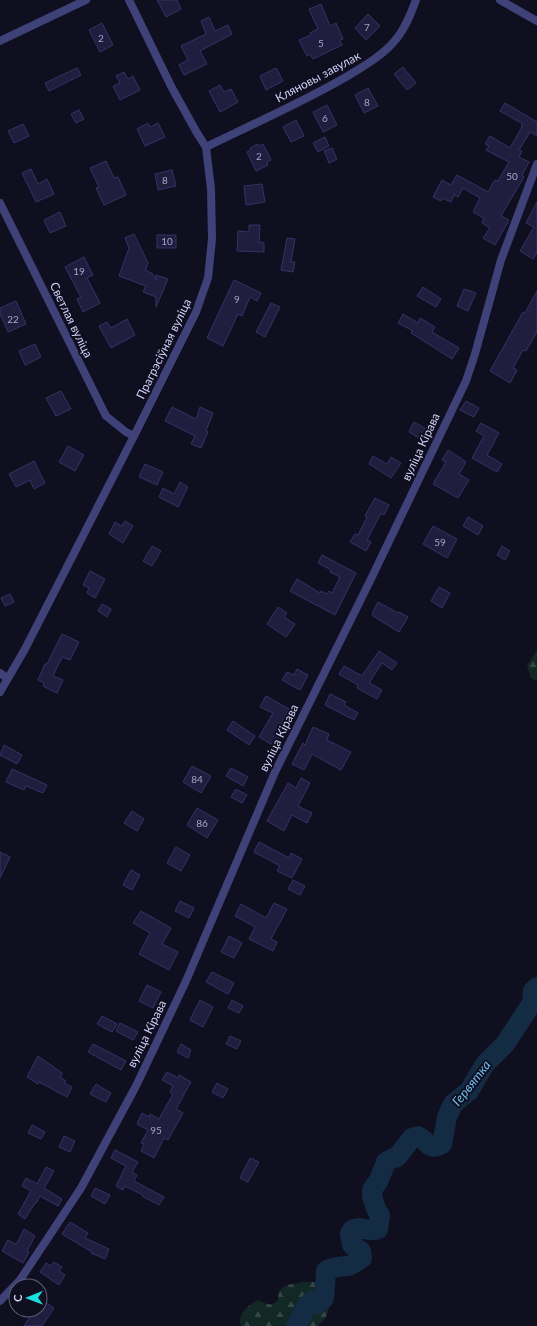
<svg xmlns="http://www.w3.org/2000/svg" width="537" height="1326" font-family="Lato,sans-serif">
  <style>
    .forest { fill: url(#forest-firs) }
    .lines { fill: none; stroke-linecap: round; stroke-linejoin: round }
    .river { stroke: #142b44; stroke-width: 20 }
    .building { fill: #201d3e; stroke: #373167 }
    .minor { stroke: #3e4279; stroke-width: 8 }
    .tertiary { stroke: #3e4279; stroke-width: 8 }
    .labels { text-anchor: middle; stroke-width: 4; stroke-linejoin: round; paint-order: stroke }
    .number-label { font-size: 10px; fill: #a6a4cb }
    .street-label { font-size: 12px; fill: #d2d1fa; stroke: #100f1f }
    .water-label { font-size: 13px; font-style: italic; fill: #6abff0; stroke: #100f1f }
  </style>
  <defs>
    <pattern id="forest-firs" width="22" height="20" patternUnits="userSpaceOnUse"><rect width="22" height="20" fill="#122825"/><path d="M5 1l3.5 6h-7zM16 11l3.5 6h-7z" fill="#344646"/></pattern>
  </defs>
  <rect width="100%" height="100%" fill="#100f1f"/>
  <path class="forest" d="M537,650V681L531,678L527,666Z
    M302,1282C307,1282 313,1281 318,1283C331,1291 332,1308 324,1320C322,1322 319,1324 317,1326H241C237,1313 248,1306 258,1300C266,1304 271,1307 278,1300C278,1284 289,1285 302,1282Z"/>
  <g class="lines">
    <path class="river" d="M296,1326C302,1318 305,1305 313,1300L317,1304L320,1303L324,1298L326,1271C333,1266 339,1267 348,1266C353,1265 357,1261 362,1258L361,1251L352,1245L350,1234L352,1230C361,1225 369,1233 378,1229L380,1215L376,1209L372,1196V1190L379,1180L386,1162L391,1159L397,1157L412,1138L418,1136C429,1141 427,1152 442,1144L447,1117L453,1104L469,1091L485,1064L505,1044L532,1003L533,991L537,987"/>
  </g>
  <path class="building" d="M157,0H177L181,9L166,17Z
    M321,4L330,26L336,23L343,39L340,40L342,45L313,59L310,54L307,56L299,40L311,35L310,33L318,29L309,9Z
    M368,14L380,26L366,40L355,28Z
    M209,17L215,31L228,25L232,34L200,51L207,64L184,75L179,65L188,60L181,46L206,34L201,21Z
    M102,23L113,45L100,52L89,30Z
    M403,67L416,83L407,90L394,74Z
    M77,68L81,75L49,91L45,83Z
    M276,68L283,81L266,90L260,76Z
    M124,72L128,79L133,76L140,90L120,100L113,86L120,83L116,76Z
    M220,85L224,92L231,89L238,102L220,112L209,91Z
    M368,88L378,106L364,113L355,95Z
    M505,103L537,122V136L530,132L519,150L522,151L519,157L529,162L522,175L524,177L501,216L509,220L495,245L483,238L490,228L482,223L484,218L473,212L480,198L463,188L458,197L454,195L451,202L442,198L441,201L433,197L442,180L451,185L457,175L488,192L495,180L498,181L509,162L486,150L489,146L485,144L490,136L510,148L522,127L521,126L523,124L500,111Z
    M327,105L337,125L323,132L313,112Z
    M79,110L84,119L76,123L71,114Z
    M296,120L304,136L291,142L283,127Z
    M148,123L150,127L158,123L165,137L145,146L137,129Z
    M23,124L29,136L14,143L8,131Z
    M325,137L329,146L318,152L313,143Z
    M258,144L259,146L263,144L271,160L267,162L268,165L256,171L247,152L251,150L250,148Z
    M332,148L337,159L329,163L324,151Z
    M106,161L114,178L118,177L126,195L104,205L96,188L99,187L90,168Z
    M31,169L38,184L47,179L54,194L36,202L22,173Z
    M172,170L176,186L158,190L155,174Z
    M262,184L265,202L246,205L244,186Z
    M537,202V253L533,259L520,251L534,227L526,223Z
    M60,212L66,226L50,233L44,220Z
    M249,225H260L259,242L264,243V252L237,251L238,231L249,232Z
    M134,234L148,263L145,270L153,274L156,280V275L168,279L156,307V297L143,292L146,286L119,276L129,248L125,238Z
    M157,235H176V248H157Z
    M287,238L295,239L291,262H295L293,272L281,270Z
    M84,257L93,275L87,278L100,303L83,312L77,299L81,297L65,267Z
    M234,280L261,293L257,301L250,297L242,316L238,314L223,346L207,338Z
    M423,287L441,299L436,307L417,296Z
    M464,289L476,293L468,311L457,306Z
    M537,291V332L526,351L523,350L513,368L517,370L510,383L490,371L523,312L525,313Z
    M16,301L26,324L8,332L0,314V308Z
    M271,303L280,307L265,337L256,332Z
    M403,314L418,323L420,318L435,327L432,332L459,348L452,359L411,333L413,331L398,323Z
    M127,319L135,335L111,348L99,326L107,322L111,328Z
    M35,344L41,357L25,365L19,351Z
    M61,391L71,409L56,416L46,398Z
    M466,401L479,408L474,417L460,410Z
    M172,407L196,419L200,407L213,413L206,431L208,432L201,448L191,444L195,436L165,421Z
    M414,422L428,430L422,440L409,432Z
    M481,423L499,433L487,455L502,464L497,472L472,458L484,436L476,431Z
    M68,446L84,455L75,471L59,462Z
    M448,450L466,462L459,474L469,480L458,498L433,484L446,462L442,460Z
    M373,456L387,464L391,457L401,463L391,478L369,464Z
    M34,461L45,483L34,489L30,480L16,487L9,474Z
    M145,464L163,472L157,485L139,477Z
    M180,482L188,487L178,507L159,497L163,488L174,494Z
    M375,498L389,505L384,515L381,513L367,540L371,542L366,551L350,542L355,534L358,535L367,517L365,516Z
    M468,517L483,526L478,535L463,526Z
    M125,521L133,526L123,543L109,534L115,522L122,526Z
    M433,526L457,539L447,558L423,544Z
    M152,546L161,551L152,566L143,561Z
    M502,546L510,551L505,560L497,555Z
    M322,555L356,573L335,615L290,591L297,579L320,593L321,591L327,594L329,591L332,593L340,577L330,572L331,570L318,563Z
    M90,571L105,579L95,598L87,593L89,588L83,585Z
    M439,587L450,593L442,608L431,601Z
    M10,594L14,602L5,606L1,598Z
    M378,602L398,613L399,612L408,617L399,632L373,616V615L372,614Z
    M102,604L111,609L107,617L98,611Z
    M278,607L287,613L284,617L295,624L286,637L267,624Z
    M62,634L79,642L70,660L62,657L53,676L63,680L57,693L43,686L44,683L38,680L45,664H47Z
    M379,651L397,663L392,670L382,663L369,683L382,690L377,699L357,688L358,685L339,674L344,666L362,676Z
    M297,669L308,675L300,690L282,680L287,672L294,675Z
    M330,694L346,702L344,705L358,713L354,720L325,705Z
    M266,696L289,709L277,732L281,734L274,746L259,737L273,713L260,707Z
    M233,721L255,736L249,745L227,730Z
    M313,727L329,734L327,740L351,752L341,770L312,754L304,770L292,764L303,743L305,745Z
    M4,745L22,755L17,764L0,755Z
    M192,766L211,776L201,793L183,782Z
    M231,768L248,777L243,786L226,776Z
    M12,769L47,785L43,793L26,786L24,790L6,782Z
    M301,778L310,783L298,806L312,813L307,823L292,815L284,831L267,821L288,783L296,788Z
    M236,789L247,795L242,803L231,797Z
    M197,808L218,820L207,838L187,825Z
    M132,811L144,819L137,831L124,823Z
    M259,842L289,858L291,853L302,859L292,878L277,871L280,866L254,852Z
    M176,847L190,855L181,871L167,863Z
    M0,852L10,857L0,878Z
    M131,870L140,875L132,890L123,885Z
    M293,880L305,886L300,895L288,889Z
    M180,901L194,908L189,918L175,911Z
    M274,903L287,909L271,939L277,942L273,951L249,939L255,927L235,916L241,904L266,918Z
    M141,911L171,928L162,944L178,952L169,970L139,954L150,933L133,923Z
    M229,936L242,943L234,958L221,952Z
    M212,972L234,983L228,994L206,982Z
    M147,985L161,992L153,1008L139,1001Z
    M200,1000L213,1007L203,1027L190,1020Z
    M232,1000L243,1006L239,1013L228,1008Z
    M102,1016L117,1024L112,1032L97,1024Z
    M120,1023L138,1032L133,1040L116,1031Z
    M230,1036L241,1041L237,1049L226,1044Z
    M93,1044L126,1061L121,1070L88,1052Z
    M181,1044L191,1050L188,1058L177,1052Z
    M38,1056L62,1073L60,1077L66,1081L64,1083L72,1087L67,1097L39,1082L38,1084L27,1077Z
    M167,1072L178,1078L179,1075L191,1082L176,1109L183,1113L168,1140L164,1138L154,1158L141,1151L144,1144L141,1143L148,1130L137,1124L142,1113L149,1117L150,1114L159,1119L173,1094L170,1092L173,1086L162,1080Z
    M217,1083L228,1089L223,1098L212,1092Z
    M96,1084L111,1093L106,1102L90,1094Z
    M32,1125L45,1132L41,1139L28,1133Z
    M64,1136L75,1141L70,1152L59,1147Z
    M115,1150L138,1162L132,1172L137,1175L134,1181L164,1197L159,1205L142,1196L143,1195L125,1186L123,1190L116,1186L126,1166L111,1158Z
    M250,1158L259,1162L248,1182L240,1178Z
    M46,1167L54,1171L44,1188L62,1199L58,1206L40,1196L36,1203H35L25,1219L18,1214L31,1191L22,1186L26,1178L37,1184Z
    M95,1188L110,1195L105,1204L91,1196Z
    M70,1222L88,1233L85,1238L109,1249L105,1259L91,1253L92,1252L62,1234Z
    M24,1229L35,1236L27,1251L29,1252L23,1263L2,1251L8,1240L15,1244L17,1243Z
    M54,1262L62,1267L59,1271L65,1275L59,1285L40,1272L46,1263L51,1266Z
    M40,1299L54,1308L42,1326H24L35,1310H40Z"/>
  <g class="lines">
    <path class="minor" d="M500,0L537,21
      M0,41L86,0
      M206,147C253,124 301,103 346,77C364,66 384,55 397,38C406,27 411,13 416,0
      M0,203L106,416L126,432L134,436
      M0,673L7,678
      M0,692L25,649L134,436L196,312L208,278L212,239L211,189L206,147L197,133L172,88L129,0"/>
    <path class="tertiary" d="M0,1301L20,1280L81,1188L136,1086L186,981L275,772L370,581L466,381L475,354L501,260L537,164"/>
  </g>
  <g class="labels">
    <g class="number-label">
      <text x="367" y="31">7</text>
      <text x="101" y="42">2</text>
      <text x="321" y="47">5</text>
      <text x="367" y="106">8</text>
      <text x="325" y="122">6</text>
      <text x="259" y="160">2</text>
      <text x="512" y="180">50</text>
      <text x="165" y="184">8</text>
      <text x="167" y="245">10</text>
      <text x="79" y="275">19</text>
      <text x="237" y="303">9</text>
      <text x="13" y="323">22</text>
      <text x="440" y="546">59</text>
      <text x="197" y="783">84</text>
      <text x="202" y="827">86</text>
      <text x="156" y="1134">95</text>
    </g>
    <g class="street-label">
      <text transform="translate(318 77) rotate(-28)" y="4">Кляновы завулак</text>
      <text transform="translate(71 320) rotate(64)" y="4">Светлая вуліца</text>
      <text transform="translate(164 349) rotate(-64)" y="4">Прагрэсіўная вуліца</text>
      <text transform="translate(421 447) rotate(-65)" y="4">вуліца Кірава</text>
      <text transform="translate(279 738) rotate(-64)" y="4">вуліца Кірава</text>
      <text transform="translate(147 1034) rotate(-64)" y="4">вуліца Кірава</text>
    </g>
    <g class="water-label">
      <text transform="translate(471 1083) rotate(-52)" y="5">Гервятка</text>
    </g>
  </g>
  <g transform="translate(28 1298) rotate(269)"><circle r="19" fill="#100f1f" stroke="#5e5d77"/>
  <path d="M0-3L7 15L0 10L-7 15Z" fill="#17e0e1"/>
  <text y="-6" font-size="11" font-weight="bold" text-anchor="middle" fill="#d2d1fa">С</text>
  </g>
</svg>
